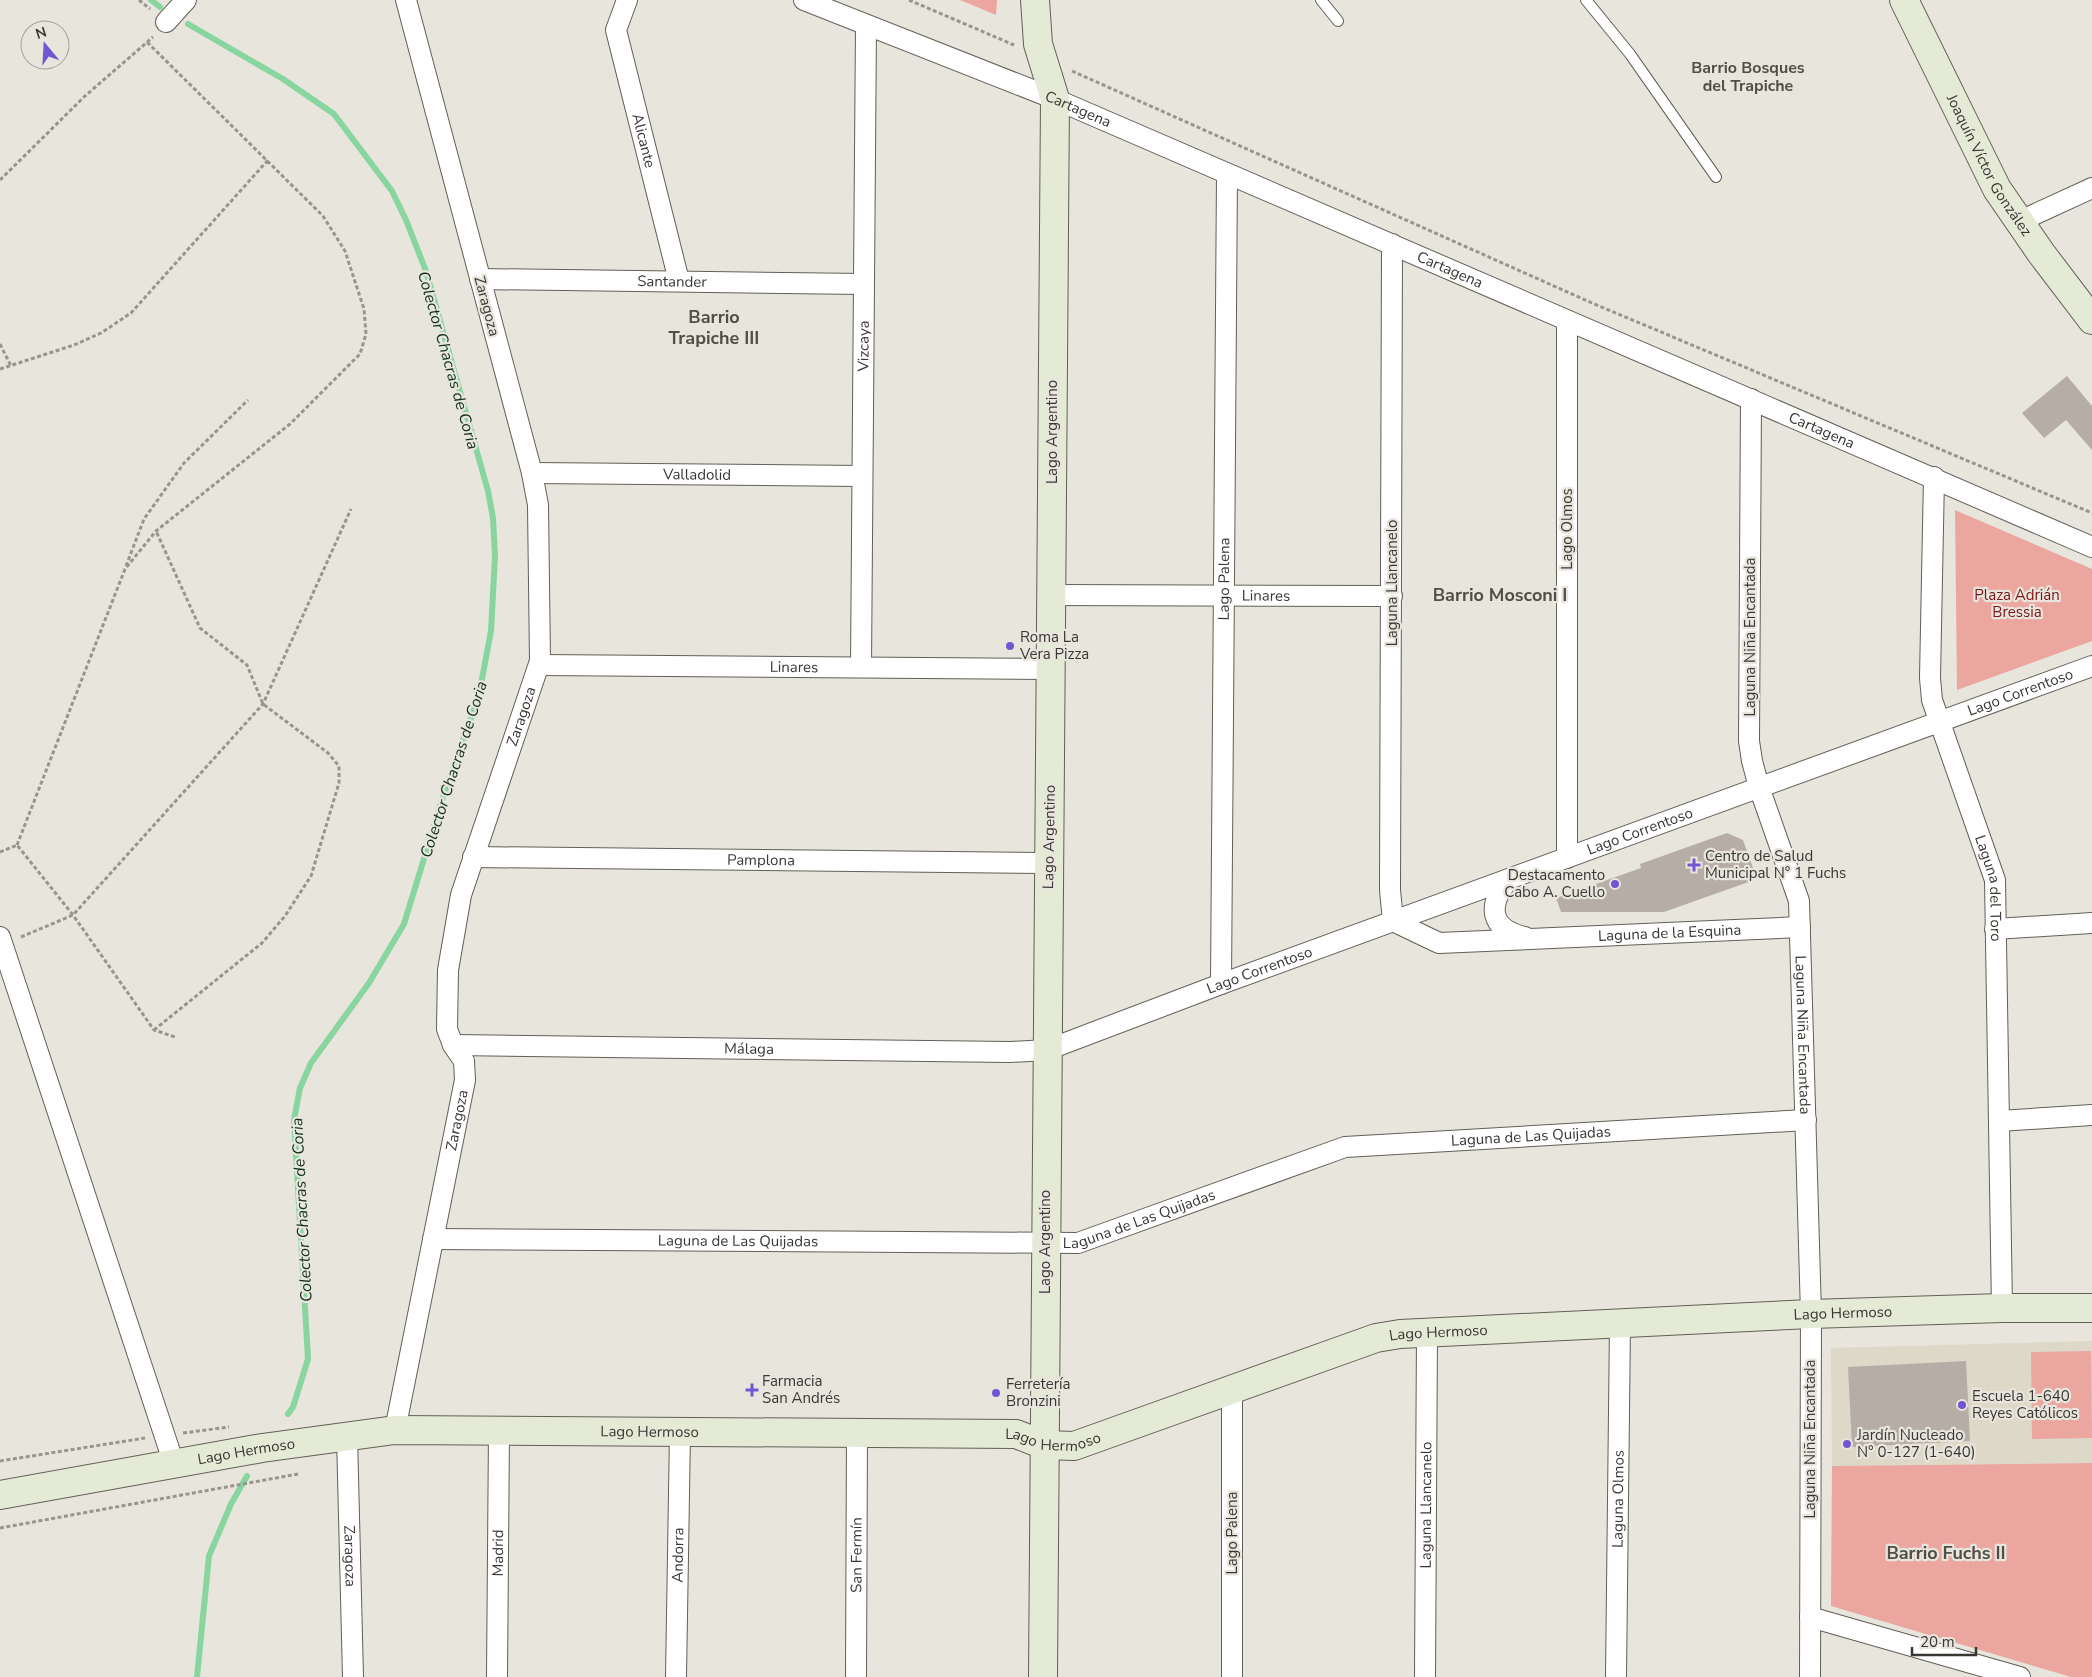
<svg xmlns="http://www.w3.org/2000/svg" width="2092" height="1677" font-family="'Nunito Sans',sans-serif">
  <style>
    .built { fill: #ded8c8 }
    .green { fill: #eba6a0 }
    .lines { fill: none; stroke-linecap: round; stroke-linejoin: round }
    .stream { stroke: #88d5a0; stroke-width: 6 }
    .building { fill: #b6ada7 }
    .lane-casing { stroke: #625f57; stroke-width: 12 }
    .street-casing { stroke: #625f57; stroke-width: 22 }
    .secondary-casing { stroke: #625f57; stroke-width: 30 }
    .path { stroke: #98958f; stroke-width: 3; stroke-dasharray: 4 2.5; stroke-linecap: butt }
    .lane { stroke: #fff; stroke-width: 10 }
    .street { stroke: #fff; stroke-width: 20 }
    .secondary { stroke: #e5ead6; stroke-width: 28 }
    .poi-dot { fill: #7056d0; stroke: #e8e5dc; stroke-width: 2 }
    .labels { text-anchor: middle; stroke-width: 4.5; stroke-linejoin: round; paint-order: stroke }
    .street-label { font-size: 15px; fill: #393734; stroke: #e8e5dc }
    .park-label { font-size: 15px; fill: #7b1318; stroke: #e8e5dc }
    .poi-label { font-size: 15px; fill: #393734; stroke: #e8e5dc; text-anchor: start }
    .neighbourhood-label { font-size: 16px; font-weight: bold; fill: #514e47; stroke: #e8e5dc }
    .water-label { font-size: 16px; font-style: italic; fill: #10311c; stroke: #e8e5dc }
    .quarter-label { font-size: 18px; font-weight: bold; fill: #514e47; stroke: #e8e5dc }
  </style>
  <rect width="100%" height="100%" fill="#e8e5dc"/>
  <path class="built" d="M2092,1341V1463L1832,1466L1831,1348Z"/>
  <path class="green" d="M960,0H997L996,15Z
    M1955,510L2092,569V641L1957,690Z
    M2091,1351L2092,1438L2032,1439L2031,1352Z
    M2092,1463V1677H2071L1831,1606L1832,1466Z"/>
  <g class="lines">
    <path class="stream" d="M151,0L160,7
      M188,24L283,79L334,114L392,191L406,220L426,271L488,491L493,518L495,556L491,631L479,695L441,803L404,924L369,983L311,1063L300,1088L294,1120L308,1359L293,1407L288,1414
      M197,1677L209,1556L231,1504L247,1476"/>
  </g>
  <path class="building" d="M2067,376L2092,406V450L2066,420L2044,438L2022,413Z
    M1727,833L1743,840L1757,879L1664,912H1561L1556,898L1641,868L1640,864Z
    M1966,1361L1970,1441L1852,1447L1848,1367Z"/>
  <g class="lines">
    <defs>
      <path id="lane" d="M1321,0L1338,21
        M1586,0L1630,54L1716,177"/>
      <g id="street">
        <path id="s1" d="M627,0L616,30L679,281"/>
        <path id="s2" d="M804,0L1055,99L2092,547"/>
        <path d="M166,22L186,0"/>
        <path d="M2018,222L2092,188"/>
        <path id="s3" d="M1392,244L1390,890L1393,921L1439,943L1800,927"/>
        <path id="s4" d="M480,279L864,284"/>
        <path id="s5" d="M1751,399L1749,741L1752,761L1759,787L1799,901L1811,1314L1810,1677"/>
        <path id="s6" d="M532,473L862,476"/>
        <path id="s7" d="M1934,477L1930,678L1932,700L1995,880L2002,1308"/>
        <path id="s8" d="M1051,595L1392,596"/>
        <path id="s9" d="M539,665L1050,669"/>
        <path id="s10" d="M861,667L866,25"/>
        <path id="s11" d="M473,857L1048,863"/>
        <path d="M1567,858V321"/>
        <path d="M1509,879C1487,905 1489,929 1525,937"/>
        <path d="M1995,929L2092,923"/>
        <path d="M0,937L174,1464"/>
        <path id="s12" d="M1221,984L1227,175"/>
        <path id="s13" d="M453,1045L1010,1052L1047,1050L1221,984L2092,666"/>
        <path d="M1999,1121L2092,1115"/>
        <path id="s14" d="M433,1239L1078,1243L1345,1147L1806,1120"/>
        <path id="s15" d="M395,1430L465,1080L464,1061L453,1045L447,1029L448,970L461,895L540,661L538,505L532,473L406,0"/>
        <path id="s16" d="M347,1436L353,1677"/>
        <path d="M1810,1617L2020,1677"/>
        <path id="s17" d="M497,1677L499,1430"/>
        <path id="s18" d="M676,1677L680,1432"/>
        <path id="s19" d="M856,1677L857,1433"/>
        <path d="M1232,1677V1390"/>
        <path id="s20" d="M1425,1677L1427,1332"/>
        <path id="s21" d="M1616,1677L1620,1323"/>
      </g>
      <g id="secondary">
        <path d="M1035,0L1038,44L1055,99L1043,1677"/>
        <path id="s22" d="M1904,0L1997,189L2041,253L2092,320"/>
        <path id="s23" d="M0,1495L262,1448L395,1430L1016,1434L1044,1445L1074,1446L1376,1338L1400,1334L1811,1314L2002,1308H2092"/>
      </g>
    </defs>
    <use href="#lane" class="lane-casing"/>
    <use href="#street" class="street-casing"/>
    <use href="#secondary" class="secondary-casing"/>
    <path class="path" d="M139,0L150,9
      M909,0L1014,45
      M1072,71L1592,303L2092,513
      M0,180L85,96L153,37
      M0,344L11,366
      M0,369L74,345L101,333L131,313L268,160
      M126,566L144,519L184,463L248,400
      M17,845L125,569L156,531L290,424L360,354L366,334L364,309L345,251L323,216L147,42
      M0,852L17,845L73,915L154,1030L175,1037
      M21,937L73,915L263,704L351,509
      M154,1030L262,943L285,916L311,876L339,783V766L328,753L263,704L247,665L200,628L156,531
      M183,1433L229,1427
      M0,1461L145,1438
      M0,1528L298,1474"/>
    <use href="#lane" class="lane"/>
    <use href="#street" class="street"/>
    <use href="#secondary" class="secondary"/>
  </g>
  <g class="poi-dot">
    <circle cx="1010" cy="646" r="5"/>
    <path d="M1691.5 857.5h5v5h5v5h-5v5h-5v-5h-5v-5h5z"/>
    <circle cx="1615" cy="884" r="5"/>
    <path d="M749.5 1382.5h5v5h5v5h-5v5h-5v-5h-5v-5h5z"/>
    <circle cx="996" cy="1393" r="5"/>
    <circle cx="1962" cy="1405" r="5"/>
    <circle cx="1847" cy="1444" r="5"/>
  </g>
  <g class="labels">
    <g class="street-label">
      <text dy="5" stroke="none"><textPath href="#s2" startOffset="295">Cartagena</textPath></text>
      <text dy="5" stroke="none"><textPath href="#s1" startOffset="146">Alicante</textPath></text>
      <text dy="5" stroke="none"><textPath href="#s22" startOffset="186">Joaquín Víctor González</textPath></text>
      <text dy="5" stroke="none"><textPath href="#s2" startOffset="700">Cartagena</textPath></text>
      <text dy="5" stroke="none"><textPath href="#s4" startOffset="192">Santander</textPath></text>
      <text transform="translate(487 306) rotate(75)" y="5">Zaragoza</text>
      <text dy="5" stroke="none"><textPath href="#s10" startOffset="321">Vizcaya</textPath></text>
      <text dy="5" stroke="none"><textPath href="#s2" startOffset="1105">Cartagena</textPath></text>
      <text transform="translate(1052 432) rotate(-90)" y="5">Lago Argentino</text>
      <text dy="5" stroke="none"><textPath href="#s6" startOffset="165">Valladolid</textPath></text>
      <text transform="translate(1567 529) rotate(-90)" y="5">Lago Olmos</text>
      <text dy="5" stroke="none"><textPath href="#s12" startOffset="405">Lago Palena</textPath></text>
      <text transform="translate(1392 583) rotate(-90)" y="5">Laguna Llancanelo</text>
      <text dy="5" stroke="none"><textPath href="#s8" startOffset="215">Linares</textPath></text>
      <text transform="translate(1750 637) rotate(-90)" y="5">Laguna Niña Encantada</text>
      <text dy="5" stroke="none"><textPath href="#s9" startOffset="255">Linares</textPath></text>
      <text dy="5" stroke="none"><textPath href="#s13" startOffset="1631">Lago Correntoso</textPath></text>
      <text dy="5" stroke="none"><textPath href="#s15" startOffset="736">Zaragoza</textPath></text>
      <text dy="5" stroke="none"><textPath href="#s13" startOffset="1226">Lago Correntoso</textPath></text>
      <text transform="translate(1049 837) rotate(-89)" y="5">Lago Argentino</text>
      <text dy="5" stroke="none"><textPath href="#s11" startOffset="288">Pamplona</textPath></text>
      <text dy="5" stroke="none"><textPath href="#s7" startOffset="421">Laguna del Toro</textPath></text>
      <text dy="5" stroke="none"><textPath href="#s3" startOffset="959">Laguna de la Esquina</textPath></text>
      <text dy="5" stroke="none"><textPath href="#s13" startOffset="821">Lago Correntoso</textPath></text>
      <text dy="5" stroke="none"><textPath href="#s5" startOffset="644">Laguna Niña Encantada</textPath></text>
      <text dy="5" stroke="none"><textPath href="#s13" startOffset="296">Málaga</textPath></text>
      <text dy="5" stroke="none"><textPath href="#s15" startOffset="316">Zaragoza</textPath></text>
      <text dy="5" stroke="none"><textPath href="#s14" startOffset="1115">Laguna de Las Quijadas</textPath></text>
      <text dy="5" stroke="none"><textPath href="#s14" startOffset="710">Laguna de Las Quijadas</textPath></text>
      <text dy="5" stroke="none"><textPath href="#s14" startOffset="305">Laguna de Las Quijadas</textPath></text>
      <text transform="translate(1045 1242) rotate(-90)" y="5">Lago Argentino</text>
      <text dy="5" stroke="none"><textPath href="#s23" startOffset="1870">Lago Hermoso</textPath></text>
      <text dy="5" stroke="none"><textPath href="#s23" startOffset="1465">Lago Hermoso</textPath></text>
      <text dy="5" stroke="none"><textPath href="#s23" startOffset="655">Lago Hermoso</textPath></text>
      <text dy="5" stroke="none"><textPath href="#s23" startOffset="1060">Lago Hermoso</textPath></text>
      <text transform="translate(1810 1439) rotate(-90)" y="5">Laguna Niña Encantada</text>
      <text dy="5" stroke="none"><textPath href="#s23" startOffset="250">Lago Hermoso</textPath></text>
      <text dy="5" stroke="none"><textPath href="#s21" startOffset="178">Laguna Olmos</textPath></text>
      <text dy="5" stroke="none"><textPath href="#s20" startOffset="172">Laguna Llancanelo</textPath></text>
      <text transform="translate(1232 1533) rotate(-90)" y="5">Lago Palena</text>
      <text dy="5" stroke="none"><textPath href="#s17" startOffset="124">Madrid</textPath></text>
      <text dy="5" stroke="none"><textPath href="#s18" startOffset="122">Andorra</textPath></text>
      <text dy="5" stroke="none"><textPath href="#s19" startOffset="122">San Fermín</textPath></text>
      <text dy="5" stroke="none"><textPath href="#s16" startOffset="120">Zaragoza</textPath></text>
    </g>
    <g class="park-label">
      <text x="2017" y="600">Plaza Adrián<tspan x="2017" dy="17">Bressia</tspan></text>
    </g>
    <g class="poi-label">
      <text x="1020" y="642">Roma La<tspan x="1020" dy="17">Vera Pizza</tspan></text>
      <text x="1705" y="861">Centro de Salud<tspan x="1705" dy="17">Municipal N° 1 Fuchs</tspan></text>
      <text x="1605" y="880" text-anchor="end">Destacamento<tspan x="1605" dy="17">Cabo A. Cuello</tspan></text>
      <text x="762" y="1386">Farmacia<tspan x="762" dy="17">San Andrés</tspan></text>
      <text x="1006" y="1389">Ferretería<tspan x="1006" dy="17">Bronzini</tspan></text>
      <text x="1972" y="1401">Escuela 1-640<tspan x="1972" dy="17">Reyes Católicos</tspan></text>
      <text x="1857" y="1440">Jardín Nucleado<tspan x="1857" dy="17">N° 0-127 (1-640)</tspan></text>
    </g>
    <g class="neighbourhood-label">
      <text x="1748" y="73">Barrio Bosques<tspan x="1748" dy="18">del Trapiche</tspan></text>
    </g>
    <g class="water-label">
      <text transform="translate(449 360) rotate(74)" y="6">Colector Chacras de Coria</text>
      <text transform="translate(453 769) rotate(-72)" y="6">Colector Chacras de Coria</text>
      <text transform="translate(301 1210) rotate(-93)" y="6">Colector Chacras de Coria</text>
    </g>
    <g class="quarter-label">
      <text x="714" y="323">Barrio<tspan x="714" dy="21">Trapiche III</tspan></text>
      <text x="1500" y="601">Barrio Mosconi I</text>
      <text x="1946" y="1559">Barrio Fuchs II</text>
    </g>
  </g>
  <g transform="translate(45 45) rotate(342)"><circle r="24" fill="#e8e5dc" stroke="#a29f99"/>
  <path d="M0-4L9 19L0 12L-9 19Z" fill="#7056d0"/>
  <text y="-8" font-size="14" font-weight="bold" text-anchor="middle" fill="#393734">N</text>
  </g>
  <path d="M1912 1647v8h64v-8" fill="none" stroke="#393734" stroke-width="2.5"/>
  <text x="1920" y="1647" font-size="15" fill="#393734" stroke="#e8e5dc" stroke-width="4" paint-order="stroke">20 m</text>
</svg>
